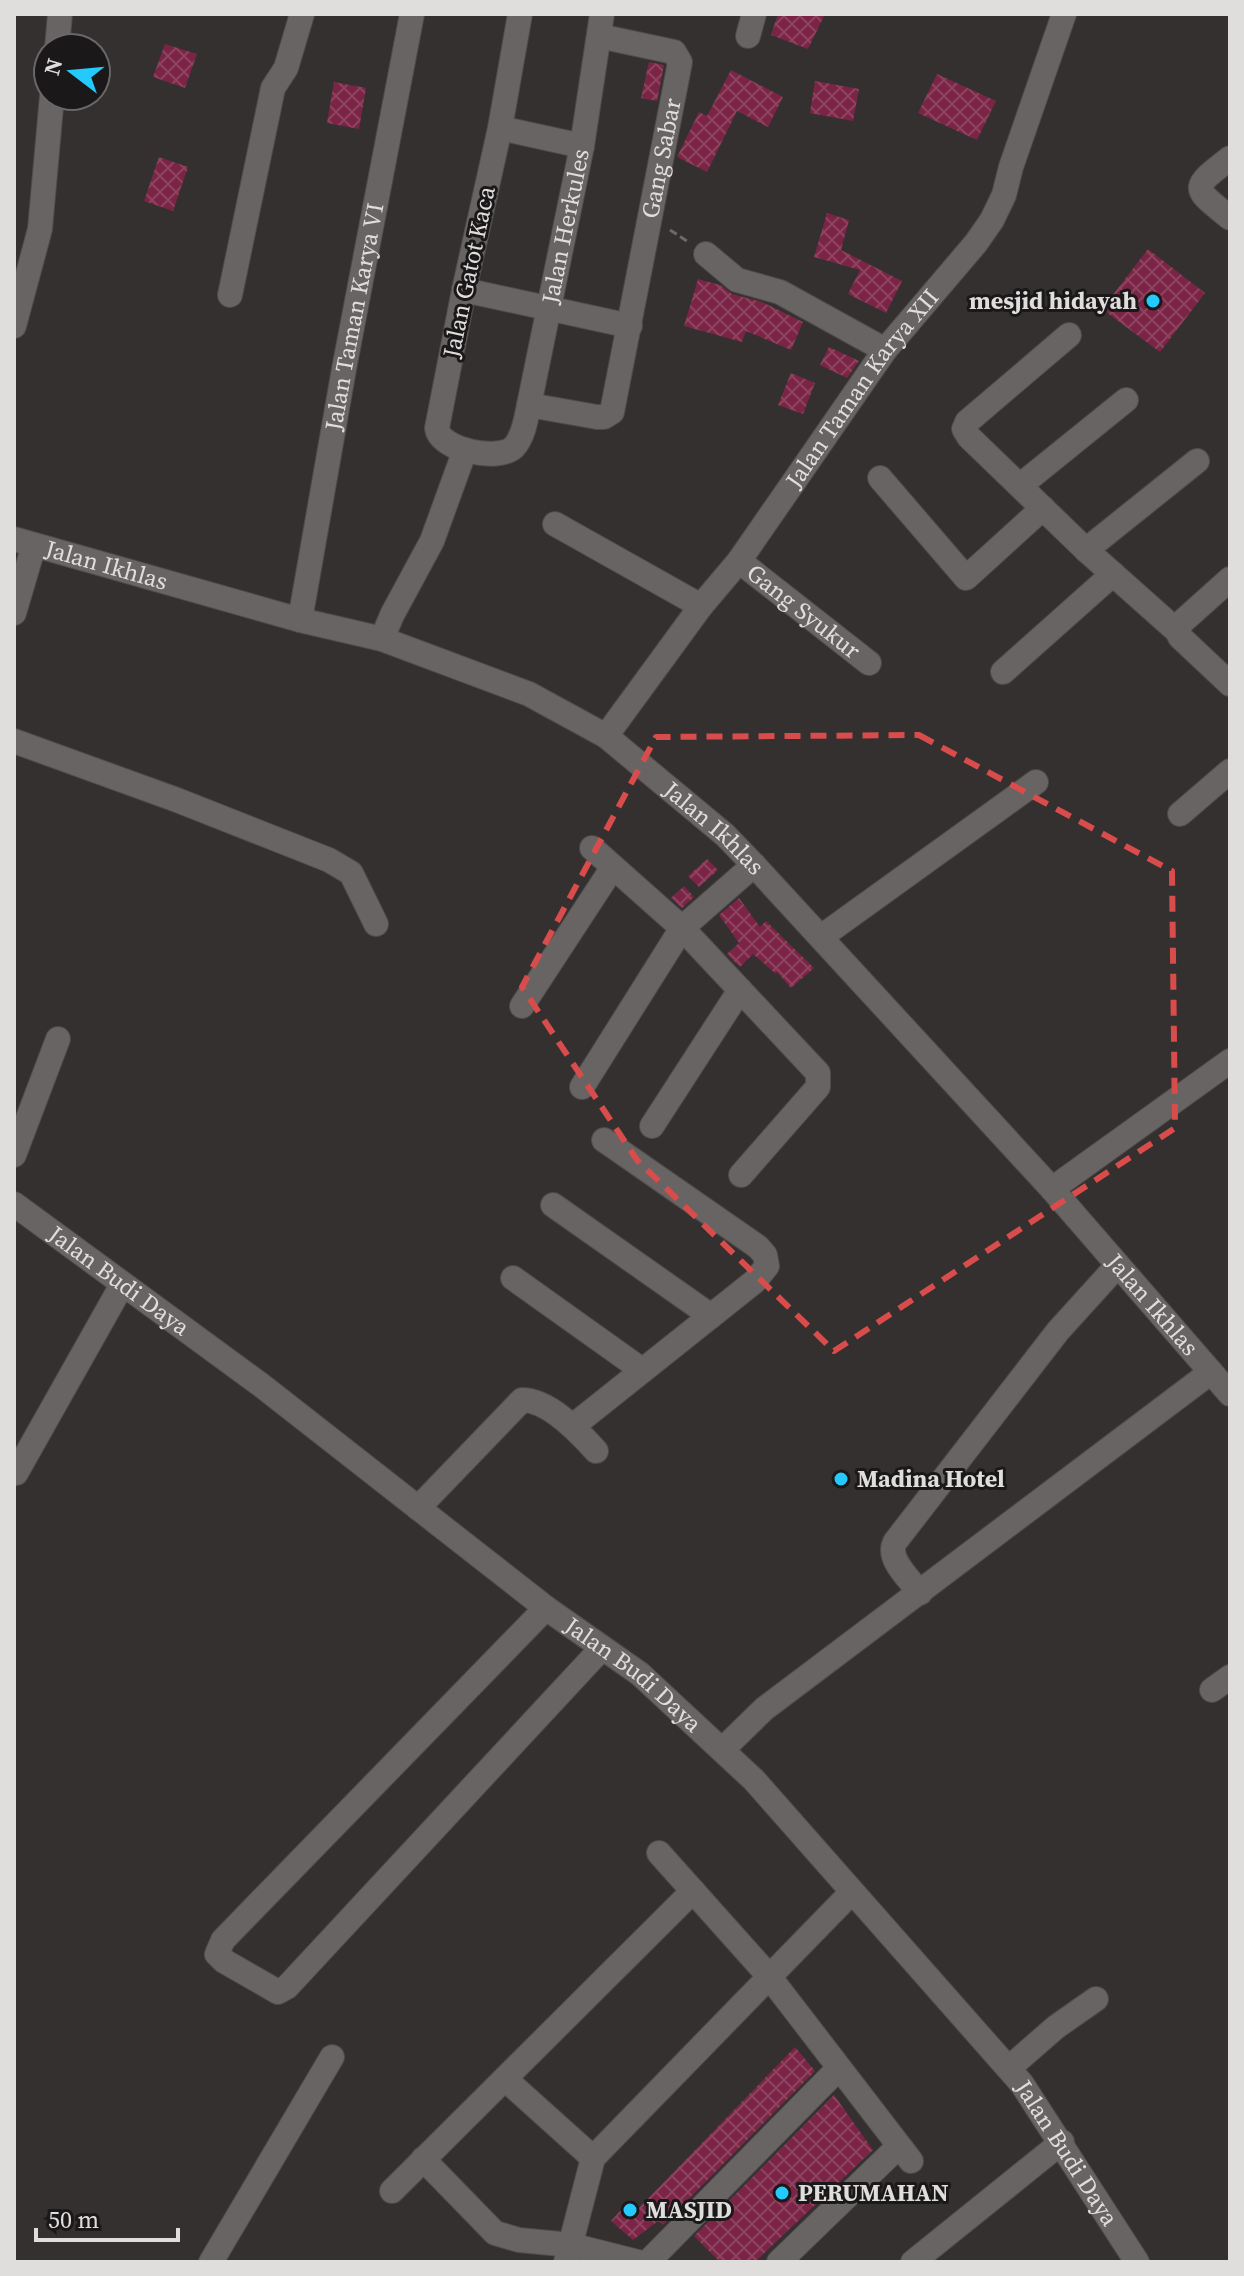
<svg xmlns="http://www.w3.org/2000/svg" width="1244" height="2276" font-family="'Source Serif 4',serif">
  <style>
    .building { fill: url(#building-cross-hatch) }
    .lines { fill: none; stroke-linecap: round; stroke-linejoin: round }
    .minor-casing { stroke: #4e4b4a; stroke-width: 26 }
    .path { stroke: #6c6968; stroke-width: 3; stroke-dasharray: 8 4; stroke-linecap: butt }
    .minor { stroke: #686463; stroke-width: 24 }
    .marked { fill: none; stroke: #d84c4c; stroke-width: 6; stroke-dasharray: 16 10; stroke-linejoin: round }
    .poi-dot { fill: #24c9fe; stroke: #1a1818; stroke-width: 3 }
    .labels { text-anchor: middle; stroke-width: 6; stroke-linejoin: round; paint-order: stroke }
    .street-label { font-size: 24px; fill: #e0dddd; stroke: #1a1818 }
    .poi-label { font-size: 24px; font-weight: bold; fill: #e0dddd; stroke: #1a1818; text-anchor: start }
  </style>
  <defs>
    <pattern id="building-cross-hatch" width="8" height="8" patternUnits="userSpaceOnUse" patternTransform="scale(2)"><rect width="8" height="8" fill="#7b2446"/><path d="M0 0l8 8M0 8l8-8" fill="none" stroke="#8d4360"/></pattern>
  </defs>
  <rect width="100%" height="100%" fill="#33302f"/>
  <path class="building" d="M778,14H825L808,49L771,35Z
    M165,44L197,54L185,88L153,77Z
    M649,62L664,65L657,101L641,98Z
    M731,70L783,97L768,127L737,111L707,172L677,157L699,112L707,116Z
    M937,74L996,101L977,140L918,113Z
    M815,81L859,89L853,121L810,113Z
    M334,82L366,88L359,129L327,123Z
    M159,157L188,167L173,211L144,201Z
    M827,213L849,220L841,250L902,281L886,313L848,294L860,270L814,257Z
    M1148,249L1205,293L1160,352L1102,309Z
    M698,279L720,285L732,294L762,302L803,322L791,350L746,331L742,342L684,326Z
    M829,347L859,361L847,378L820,365Z
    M791,373L815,383L803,414L778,405Z
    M707,859L718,870L699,887L688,876Z
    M684,886L694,897L682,908L671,898Z
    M739,898L760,927L766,921L814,968L791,988L777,972L776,974L753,954L740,967L727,954L739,943L719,915Z
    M795,2047L815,2071L663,2225L658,2221L633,2240L611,2221L630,2200L638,2209Z
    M834,2095L873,2150L755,2262H720L694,2236Z"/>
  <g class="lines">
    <defs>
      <g id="minor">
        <path id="s1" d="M520,14L500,128L464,290L437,428C439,450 499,462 514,447C524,436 526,418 529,405L582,146L602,14"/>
        <path d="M748,36L754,14"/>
        <path d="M57,48L60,14"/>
        <path d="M500,128L582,146"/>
        <path d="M1230,158C1190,189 1192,187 1230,218"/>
        <path d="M706,254L737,280L780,292L885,350"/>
        <path d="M464,290L630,326"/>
        <path d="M230,295L273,88L286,68L302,14"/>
        <path d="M14,326L40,229L52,96"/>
        <path d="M1069,335L967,422L964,429L969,437L1086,550L1177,631"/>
        <path id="s2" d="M529,405L597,417H604L612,412L676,83L680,62L674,52L599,36"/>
        <path d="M880,478L966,578L1043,508"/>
        <path d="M1021,485L1126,400"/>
        <path d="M555,524L701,606"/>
        <path id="s3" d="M14,539L300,620L382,639L529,694L606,736L725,835L754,865L1052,1189L1230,1394"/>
        <path d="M1086,550L1197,461"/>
        <path id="s4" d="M739,561L869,663"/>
        <path d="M1230,579L1182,622L1177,631L1180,637L1230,684"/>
        <path d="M14,613L34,545"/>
        <path id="s5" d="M300,620L344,369L412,14"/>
        <path d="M382,639L392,615L432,541L465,450"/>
        <path d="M1003,672L1113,574"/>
        <path id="s6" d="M606,736L701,606L739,561L885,350L976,243L992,220L1004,195L1011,167L1064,14"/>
        <path d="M14,741L177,800L329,860L351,873L376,924"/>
        <path d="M1180,814L1230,771"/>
        <path d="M592,848L682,928L818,1073V1087L741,1175"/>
        <path d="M821,937L1036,782"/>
        <path d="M522,1006L613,867"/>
        <path d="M582,1087L682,928L754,865"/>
        <path d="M652,1126L740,990"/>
        <path d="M14,1155L58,1039"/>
        <path d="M1052,1189L1230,1061"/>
        <path id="s7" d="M14,1204L261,1385L546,1608L640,1674L754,1780L1022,2084L1137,2262"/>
        <path d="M553,1205L711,1316"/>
        <path d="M513,1278L642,1370"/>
        <path d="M573,1426L755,1281L767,1266L765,1255L758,1247L604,1140"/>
        <path d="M16,1473L122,1285"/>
        <path d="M418,1508L522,1400C549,1400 579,1432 596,1451"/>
        <path d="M920,1593C910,1579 886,1559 895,1542L1058,1331L1117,1266"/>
        <path d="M546,1608L223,1940L217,1954L224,1961L278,1992L287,1987L602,1648"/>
        <path d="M1212,1690L1230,1677"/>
        <path d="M722,1750L764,1709L1211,1372"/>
        <path d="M659,1853L768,1975L911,2161"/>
        <path d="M1009,2068L1056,2027L1096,1999"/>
        <path d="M505,2079L593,2158"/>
        <path d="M423,2159L495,2233L519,2240L571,2245L638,2262"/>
        <path d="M392,2191L693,1891"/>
        <path d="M211,2262L332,2057"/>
        <path d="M566,2262L593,2158L851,1893"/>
        <path d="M648,2262L839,2068"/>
        <path d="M779,2262L899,2146"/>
        <path d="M913,2262L1062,2142"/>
      </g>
    </defs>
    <use href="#minor" class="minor-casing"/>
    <path class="path" d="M670,230L690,243"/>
    <use href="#minor" class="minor"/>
  </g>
  <path class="marked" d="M919,735L1172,871L1175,1128L834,1351L637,1160L522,987L656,737Z"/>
  <g class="poi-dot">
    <circle cx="1153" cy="301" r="8"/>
    <circle cx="841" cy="1479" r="8"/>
    <circle cx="782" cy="2193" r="8"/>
    <circle cx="630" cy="2210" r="8"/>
  </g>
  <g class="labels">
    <g class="street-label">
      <text dy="8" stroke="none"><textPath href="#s2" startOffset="344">Gang Sabar</textPath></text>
      <text dy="8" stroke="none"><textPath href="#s1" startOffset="738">Jalan Herkules</textPath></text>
      <text transform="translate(469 272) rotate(-78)" y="8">Jalan Gatot Kaca</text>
      <text dy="8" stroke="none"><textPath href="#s5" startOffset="308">Jalan Taman Karya VI</textPath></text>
      <text dy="8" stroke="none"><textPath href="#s6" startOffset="432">Jalan Taman Karya XII</textPath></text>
      <text dy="8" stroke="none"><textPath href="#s3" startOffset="96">Jalan Ikhlas</textPath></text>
      <text dy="8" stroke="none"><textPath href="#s4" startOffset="82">Gang Syukur</textPath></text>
      <text dy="8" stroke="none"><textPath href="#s3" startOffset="768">Jalan Ikhlas</textPath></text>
      <text dy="8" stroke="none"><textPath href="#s7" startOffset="130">Jalan Budi Daya</textPath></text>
      <text dy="8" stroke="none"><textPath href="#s3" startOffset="1416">Jalan Ikhlas</textPath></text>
      <text dy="8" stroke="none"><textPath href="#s7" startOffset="778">Jalan Budi Daya</textPath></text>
      <text dy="8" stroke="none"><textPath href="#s7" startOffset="1426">Jalan Budi Daya</textPath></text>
    </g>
    <g class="poi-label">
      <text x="1137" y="309" text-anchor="end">mesjid hidayah</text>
      <text x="857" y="1487">Madina Hotel</text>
      <text x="798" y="2201">PERUMAHAN</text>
      <text x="646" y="2218">MASJID</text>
    </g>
  </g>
  <rect width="1244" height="2276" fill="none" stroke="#e0dddd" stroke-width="32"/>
  <g transform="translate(72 72) rotate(286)"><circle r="38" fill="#1a1818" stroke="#696767" stroke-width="2"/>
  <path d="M0-6L14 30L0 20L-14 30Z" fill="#24c9fe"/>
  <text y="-12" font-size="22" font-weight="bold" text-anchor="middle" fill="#e0dddd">N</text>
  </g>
  <path d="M36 2228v12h142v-12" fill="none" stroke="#e0dddd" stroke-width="4"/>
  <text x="48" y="2228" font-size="24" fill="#e0dddd" stroke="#1a1818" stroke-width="6" paint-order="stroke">50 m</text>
</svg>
